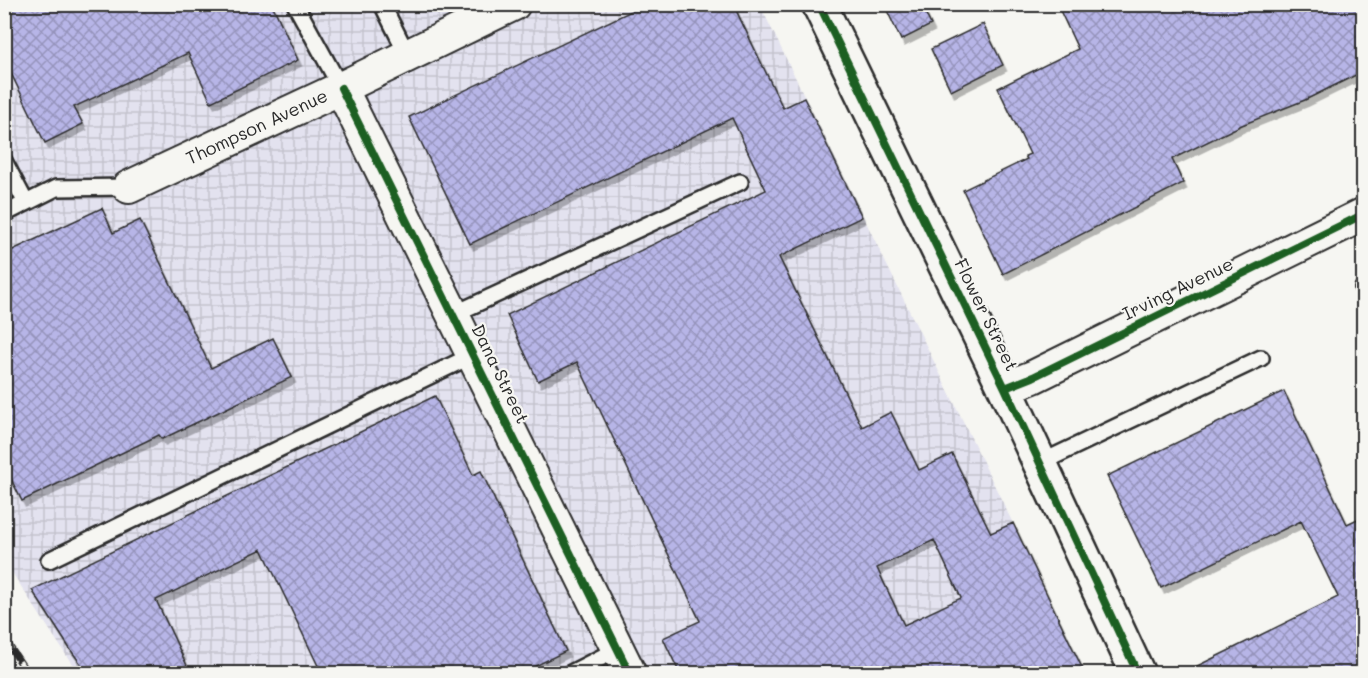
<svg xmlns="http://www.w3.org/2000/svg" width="1368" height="678" font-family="Mali,sans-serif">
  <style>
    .industrial { fill: url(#industrial-grid) }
    .building { fill: url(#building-cross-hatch); stroke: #2b2b2b; stroke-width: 1.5; fill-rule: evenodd; filter: url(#shadow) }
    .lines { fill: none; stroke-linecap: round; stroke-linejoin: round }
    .lane-casing { stroke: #2b2b2b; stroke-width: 20 }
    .street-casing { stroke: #2b2b2b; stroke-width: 36 }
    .secondary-casing { stroke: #2b2b2b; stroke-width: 38 }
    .lane { stroke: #f6f6f2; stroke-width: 15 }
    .street { stroke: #f6f6f2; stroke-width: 32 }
    .secondary { stroke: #f6f6f2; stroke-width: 33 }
    .rail-casing { stroke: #2b2b2b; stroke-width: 7 }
    .rail { stroke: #f6f6f2; stroke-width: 4.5; stroke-dasharray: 14; stroke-linecap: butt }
    .cycleway-casing { stroke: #f6f6f2; stroke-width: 11 }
    .cycleway { stroke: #1b5e20; stroke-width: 8 }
    .labels { text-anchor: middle; stroke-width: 4.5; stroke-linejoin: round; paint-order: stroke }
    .street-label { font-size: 18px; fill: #2b2b2b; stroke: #f6f6f2 }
  </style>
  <defs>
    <pattern id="industrial-grid" width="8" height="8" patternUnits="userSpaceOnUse" patternTransform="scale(1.5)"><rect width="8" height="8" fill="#e3e2ef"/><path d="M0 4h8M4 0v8" fill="none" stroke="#c3c2cd"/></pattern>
    <pattern id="building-cross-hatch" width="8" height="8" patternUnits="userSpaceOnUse" patternTransform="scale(1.5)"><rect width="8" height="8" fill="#b7b5e7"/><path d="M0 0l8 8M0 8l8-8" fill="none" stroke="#9593bb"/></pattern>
    <filter id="shadow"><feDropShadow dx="3.5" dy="6" stdDeviation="0" flood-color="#0004"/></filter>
  </defs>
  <rect width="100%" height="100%" fill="#f6f6f2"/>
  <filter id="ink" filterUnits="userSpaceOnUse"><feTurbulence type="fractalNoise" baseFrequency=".0167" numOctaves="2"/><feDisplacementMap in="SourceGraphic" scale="12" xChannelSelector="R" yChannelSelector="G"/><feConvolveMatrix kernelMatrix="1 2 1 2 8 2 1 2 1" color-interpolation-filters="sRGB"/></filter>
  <g filter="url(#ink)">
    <path class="industrial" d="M4,5H760L1086,673H78L5,562Z"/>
    <path class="building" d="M4,4H272L298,60L211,102L188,53L74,107L83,124L45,143L4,59Z
      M646,4H733L783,108L804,98L862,217L779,257L862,427L891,412L919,470L952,454L991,533L1013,523L1085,674H680L663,638L700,621L577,362L538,381L507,315L766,190L732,118L470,244L409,117ZM934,540L961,598L904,625L877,568Z
      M884,4H921L931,25L901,40Z
      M1057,4H1364V71L1305,100L1242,125L1172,159L1183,183L1003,274L963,190L1027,159L1025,156L1030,154L998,88L1078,49Z
      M983,24L1003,65L951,91L931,49Z
      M102,208L113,233L140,220L211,368L273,338L292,377L162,439L159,435L22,501L4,465V254Z
      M1284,391L1347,524L1364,516V674H1181L1338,597L1301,521L1161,588L1107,476Z
      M435,396L473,475L481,471L566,651L519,674H322L262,549L156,600L191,674H88L70,649L32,590Z"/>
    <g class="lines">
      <defs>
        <path id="lane" d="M295,4L341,88
          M382,4L408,56
          M4,161L26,203
          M4,214L56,188L129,187
          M1363,288H1364
          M454,314L740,182
          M1040,463L1261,358
          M49,560L473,355
          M569,674L618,649"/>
        <path id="street" d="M341,88L630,674
          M129,187L341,88L514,4
          M1005,388L1033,377L1364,214"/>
        <path id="secondary" d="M819,4L1005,388L1138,674"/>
      </defs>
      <use href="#lane" class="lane-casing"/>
      <use href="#street" class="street-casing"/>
      <use href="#secondary" class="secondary-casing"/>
      <use href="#lane" class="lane"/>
      <use href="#street" class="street"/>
      <use href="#secondary" class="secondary"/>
      <defs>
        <path id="rail" d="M4,638L28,674"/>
      </defs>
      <use href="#rail" class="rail-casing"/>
      <use href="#rail" class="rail"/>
      <defs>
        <path id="cycleway" d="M819,4L1005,388L1138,674
          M341,88L630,674
          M1005,388L1033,377L1364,214"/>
      </defs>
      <use href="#cycleway" class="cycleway-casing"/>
      <use href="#cycleway" class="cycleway"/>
    </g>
  </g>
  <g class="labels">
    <g class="street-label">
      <text transform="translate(257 127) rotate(-25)" y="6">Thompson Avenue</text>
      <text transform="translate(1178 289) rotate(-26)" y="6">Irving Avenue</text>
      <text transform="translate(986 315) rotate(64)" y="6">Flower Street</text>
      <text transform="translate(500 374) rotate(64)" y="6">Dana Street</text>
    </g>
  </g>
  <rect width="1368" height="678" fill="none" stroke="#f6f6f2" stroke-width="24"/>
  <rect x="12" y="12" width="1344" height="654" fill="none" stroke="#2b2b2b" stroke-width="2" filter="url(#ink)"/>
</svg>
